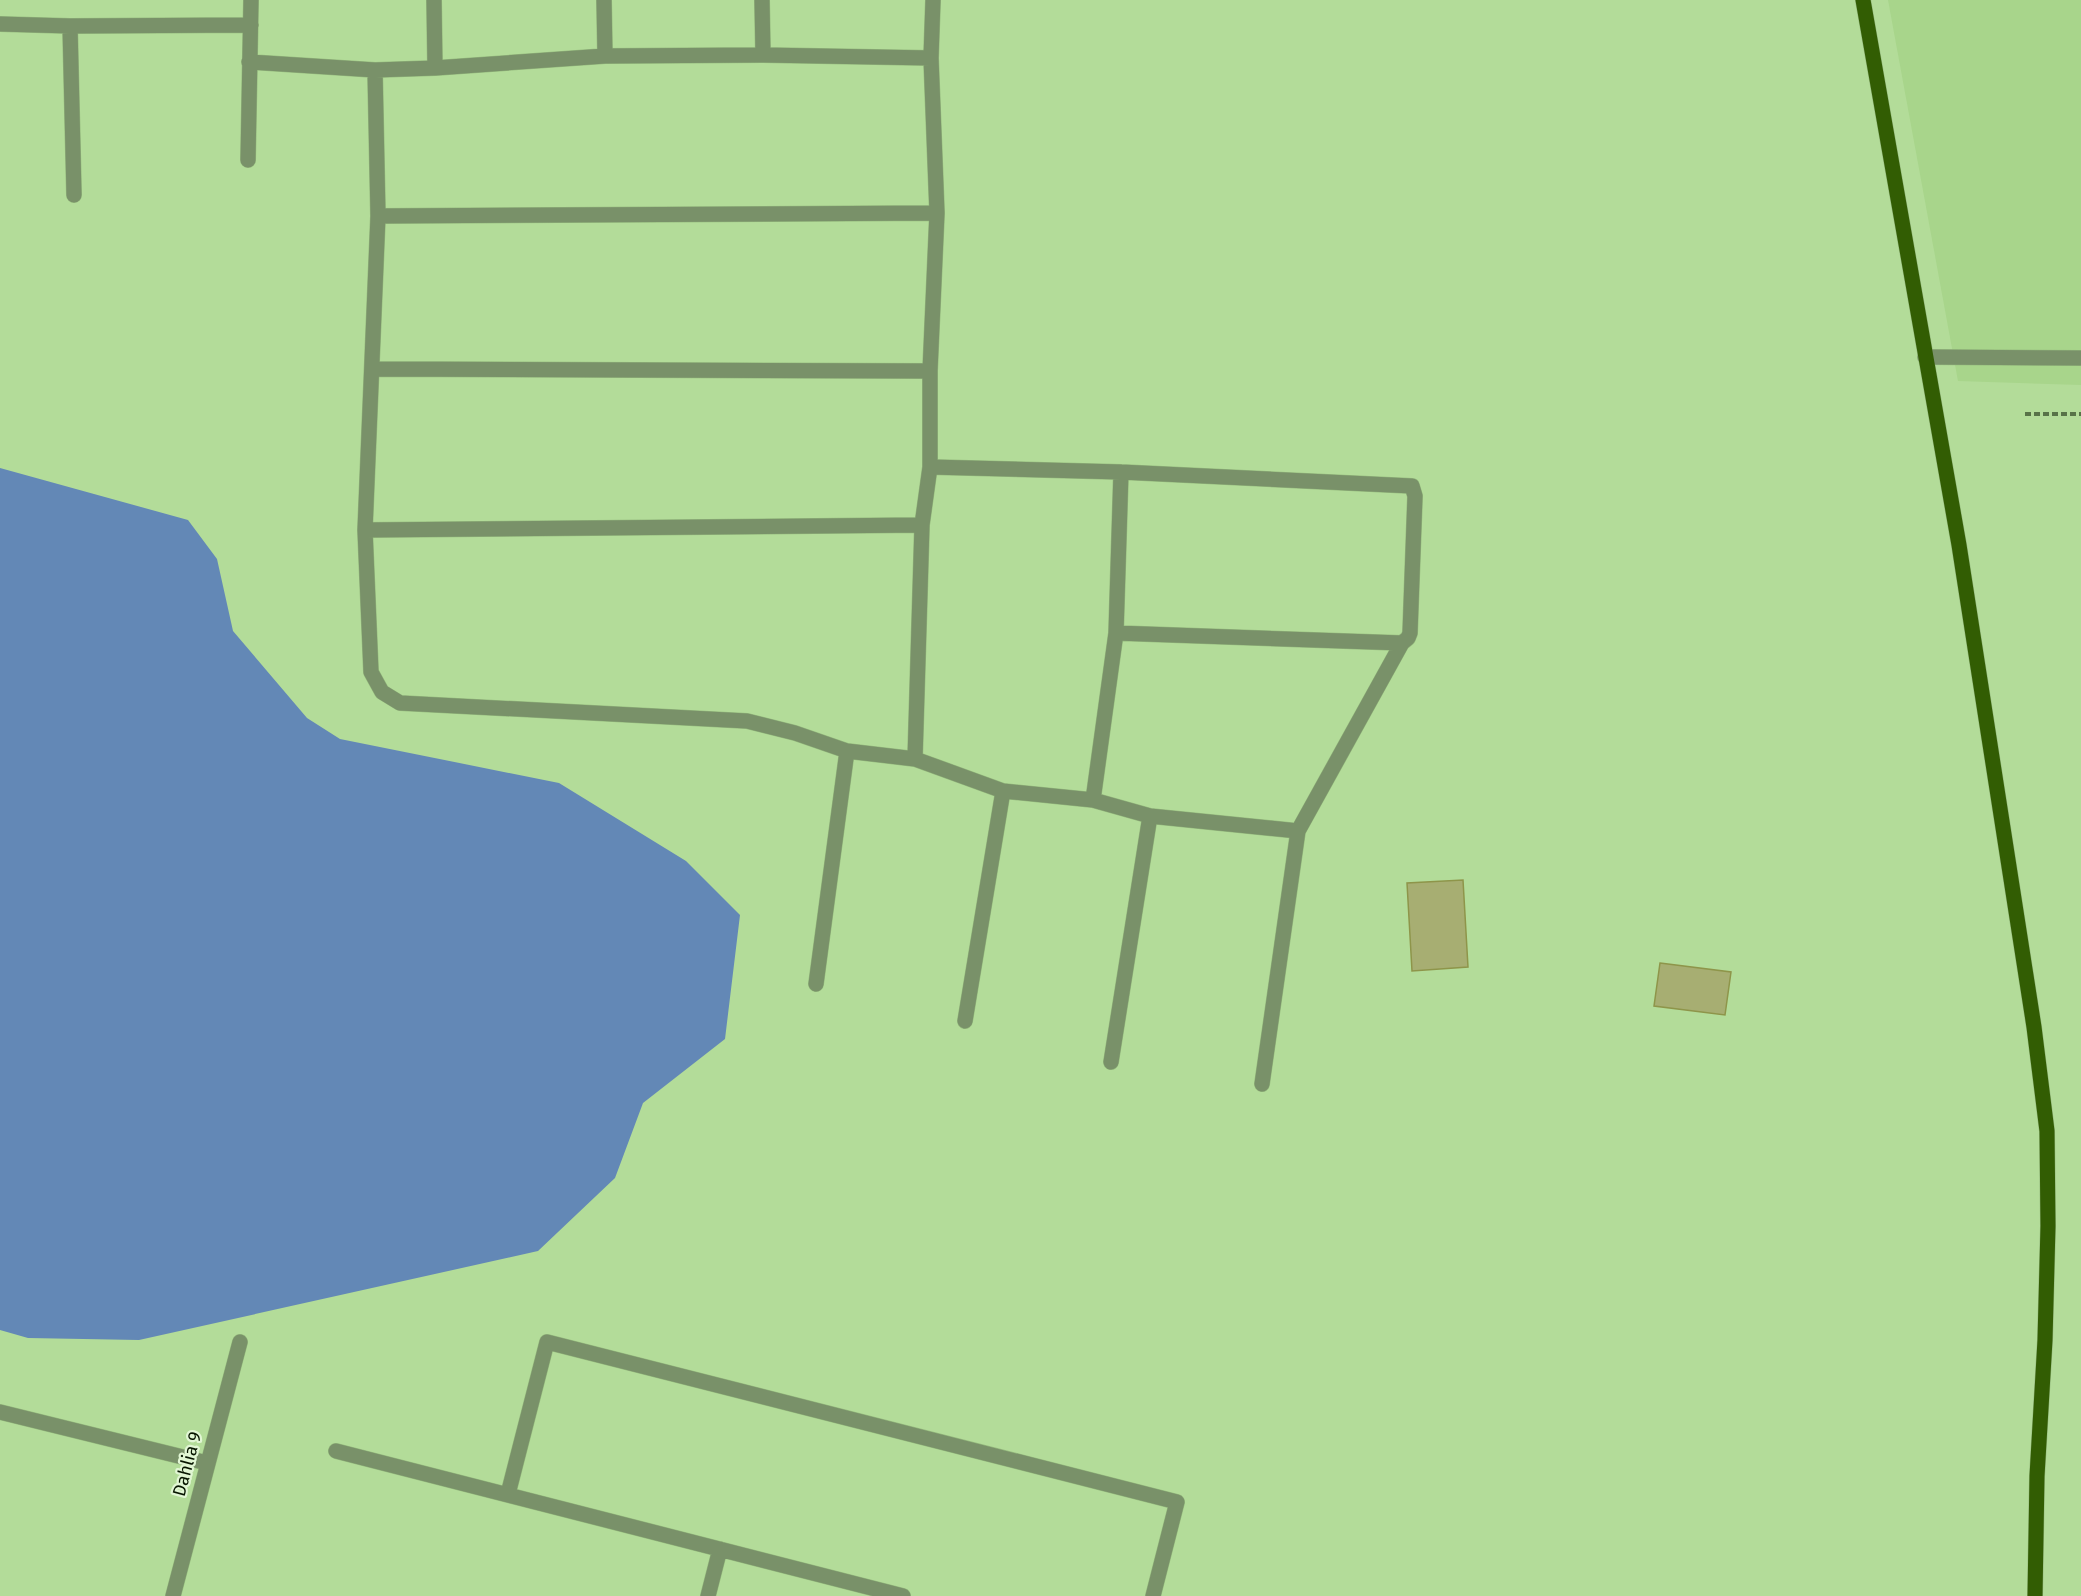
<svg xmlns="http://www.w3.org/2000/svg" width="2081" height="1596" font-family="'Fira Sans',sans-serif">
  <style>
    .built { fill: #a8d58b }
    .water { fill: #6388b6 }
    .building { fill: #a7ae72; stroke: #8e954a; stroke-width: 1.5 }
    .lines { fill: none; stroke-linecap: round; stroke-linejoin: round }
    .service-casing { stroke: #94b87d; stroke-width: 16 }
    .minor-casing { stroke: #94b87d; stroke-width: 16 }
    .primary-casing { stroke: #94b87d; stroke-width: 16 }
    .path { stroke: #587348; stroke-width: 4; stroke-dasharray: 6 3; stroke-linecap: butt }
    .service { stroke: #799169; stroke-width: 15 }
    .minor { stroke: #799169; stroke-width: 15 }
    .primary { stroke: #325d03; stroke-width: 15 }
    .labels { text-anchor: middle; stroke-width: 4.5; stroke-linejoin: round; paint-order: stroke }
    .street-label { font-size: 18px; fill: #071500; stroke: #e1f6d4 }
  </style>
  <rect width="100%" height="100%" fill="#b3dc99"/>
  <path class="built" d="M1888,0H2081V385L1958,381Z"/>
  <path class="water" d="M0,468L188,520L217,559L233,631L307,718L340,739L559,783L686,861L740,915L725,1039L643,1103L615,1178L538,1251L139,1340L28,1338L0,1330Z"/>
  <path class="building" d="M1463,880L1468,967L1412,971L1407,883Z
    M1660,963L1731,972L1725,1015L1654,1006Z"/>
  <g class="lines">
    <defs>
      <path id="service" d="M1925,357L2081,358"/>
      <path id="minor" d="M434,0L435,68
        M604,0L605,56
        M762,0L763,55
        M0,24L70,26L251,25
        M70,26L74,195
        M249,62L375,70L435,68L605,56L763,55L931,58
        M375,70L378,216L365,530L371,672L382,692L400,703L747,721L795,733L847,751L915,759L1003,791L1093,800L1150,816L1298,831L1262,1084
        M248,160L251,0
        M378,216L937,213
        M373,369L930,371
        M930,467L1121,472L1412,486L1415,496L1410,633L1408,638L1402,643L1116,633
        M365,530L922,525
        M915,759L922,525L930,467V371L937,213L931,58L933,0
        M1093,800L1116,633L1121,472
        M1298,831L1402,643
        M816,984L847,751
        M965,1021L1003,791
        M1111,1062L1150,816
        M0,1412L207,1463
        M336,1451L903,1596
        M508,1494L547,1342L1177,1502L1153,1596
        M173,1596L240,1342
        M708,1596L720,1549"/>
      <path id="primary" d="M1863,0L1959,545L2034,1027L2047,1131L2048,1226L2045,1340L2037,1476L2035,1596"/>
    </defs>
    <use href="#service" class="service-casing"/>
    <use href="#minor" class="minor-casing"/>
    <use href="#primary" class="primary-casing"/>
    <path class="path" d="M2025,414H2081"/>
    <use href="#service" class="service"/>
    <use href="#minor" class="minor"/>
    <use href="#primary" class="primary"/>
  </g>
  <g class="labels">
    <g class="street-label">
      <text transform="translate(187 1464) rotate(-75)" y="6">Dahlia 9</text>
    </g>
  </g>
</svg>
